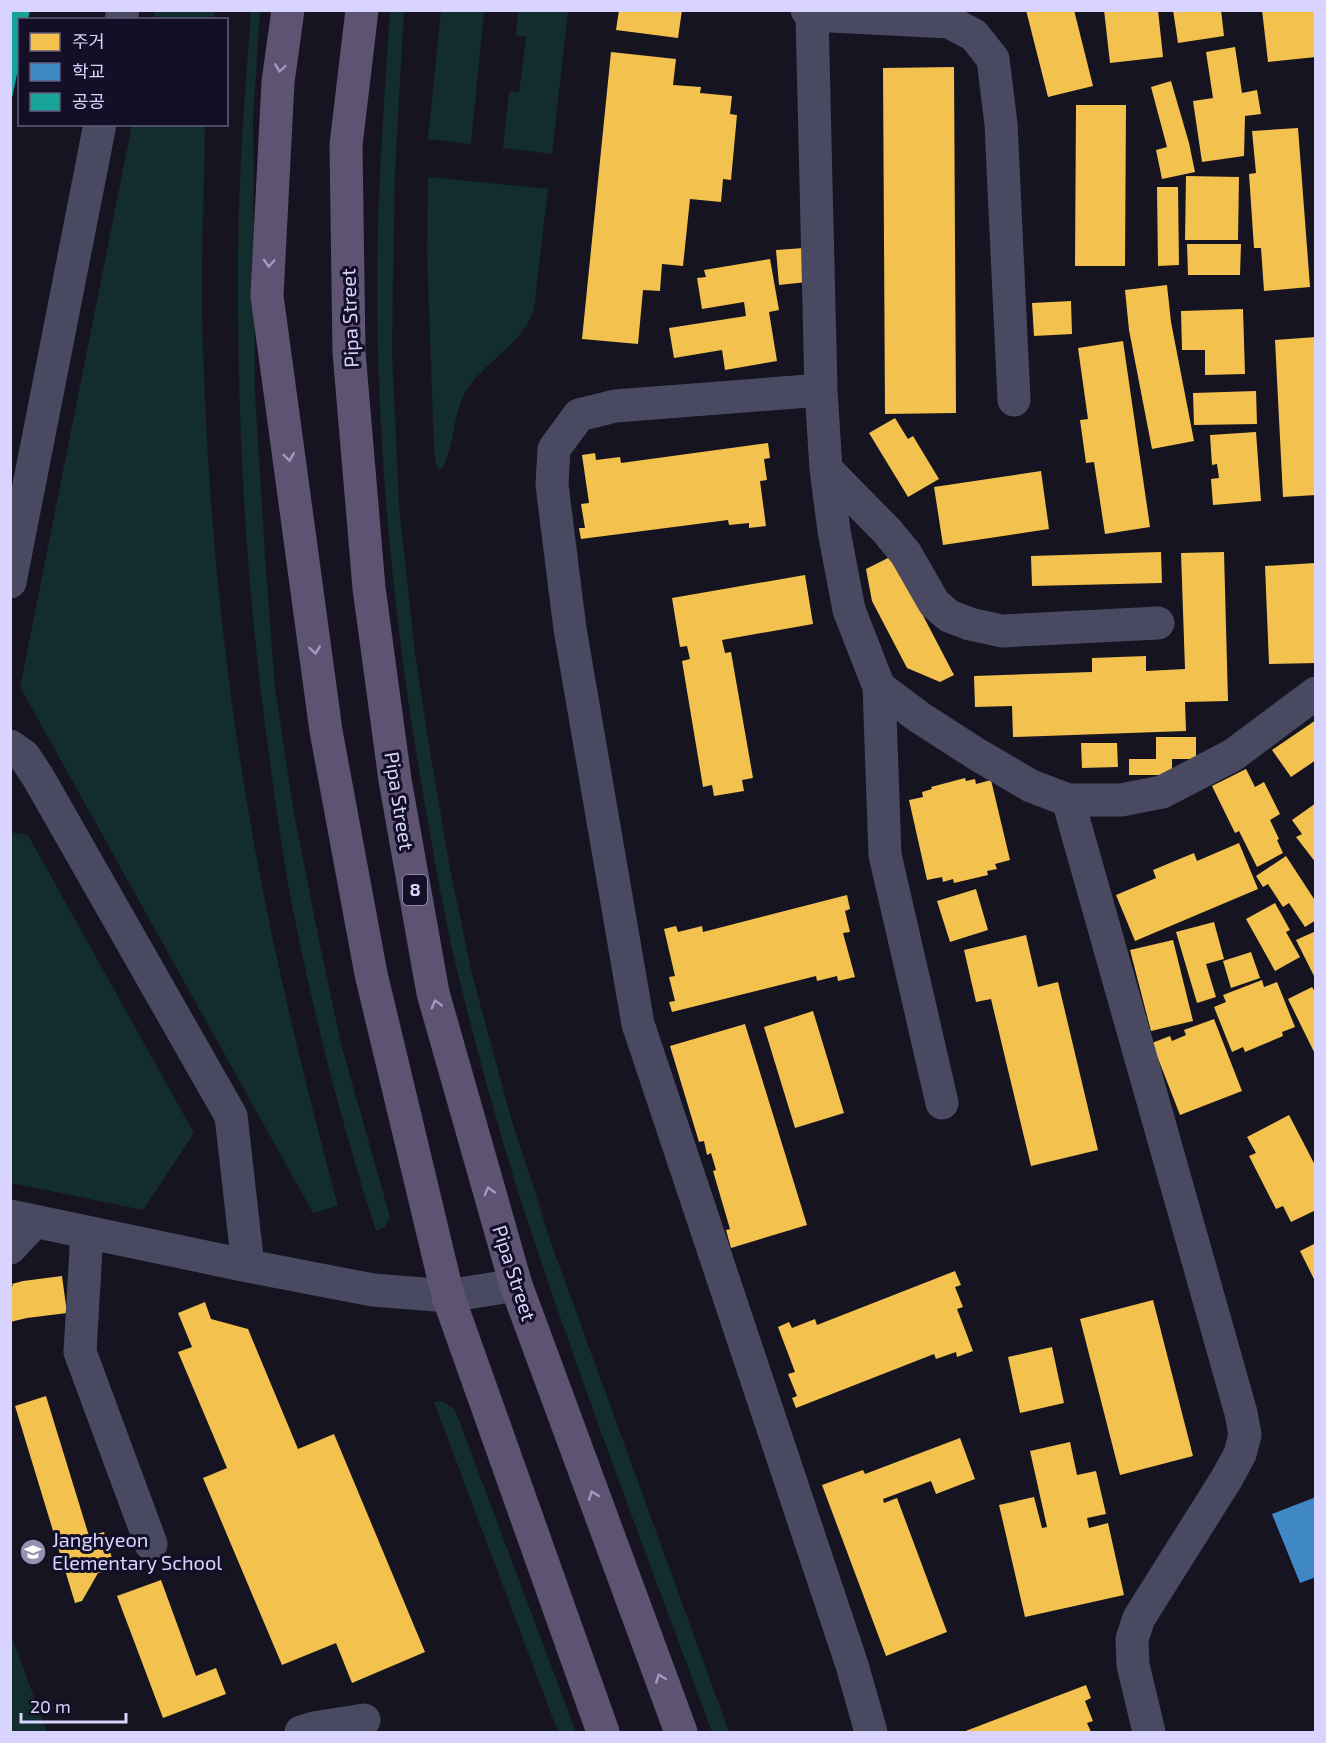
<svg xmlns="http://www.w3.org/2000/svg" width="1326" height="1743" font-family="'Exo 2','Noto Sans KR',sans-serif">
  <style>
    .green { fill: #132c2d }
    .homes { fill: #f2c14e }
    .schools { fill: #3f88c5 }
    .public { fill: #17a398 }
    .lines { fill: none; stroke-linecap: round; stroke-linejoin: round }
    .minor { stroke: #4a4962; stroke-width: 33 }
    .major { stroke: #5e5373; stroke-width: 33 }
    .oneway { stroke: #a29ac0 }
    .labels { text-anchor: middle; stroke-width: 6; stroke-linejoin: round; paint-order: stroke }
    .shield { fill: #130f26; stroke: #9e99be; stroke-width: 1.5 }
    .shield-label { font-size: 18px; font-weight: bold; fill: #d9d4ff }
    .street-label { font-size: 20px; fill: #d9d4ff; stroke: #130f26 }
    .poi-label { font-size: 20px; fill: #d9d4ff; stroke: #130f26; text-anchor: start }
  </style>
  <rect width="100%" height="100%" fill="#161421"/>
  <path class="green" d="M155,11V10L215,11L214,19H153Z
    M251,11H260L253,118L255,394L266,571L275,687L292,802L315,921L341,1044L390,1217L385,1227L376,1231C344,1131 317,1029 296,925C284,867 276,807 268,747C246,588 237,426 238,265C238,180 245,95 251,11Z
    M390,11H404L395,171L393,280L392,352L399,506L415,653L428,739L450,869L471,970L510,1115L554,1251L729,1732H712C655,1577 595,1421 542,1264C509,1169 482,1071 458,974C444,916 434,857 424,799C394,627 377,452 377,277C378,188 384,99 390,11Z
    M441,11H484L471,144L428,139Z
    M518,11H568L552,154L503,148L509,92H519L526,37L516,36Z
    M132,125H205C204,199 200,275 203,350C208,507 223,665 250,820C272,950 304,1079 338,1206L313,1213L20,687Z
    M428,177L548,189L534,309C524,342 487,360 468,388C452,411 456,442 443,467L439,469L436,464L434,449L427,253Z
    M10,832L28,835L194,1133L143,1210L11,1183Z
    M442,1401L454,1409L457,1415L576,1732H558L434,1402Z
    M11,1635L47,1732H11Z"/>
  <path class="homes" d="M619,10H682L678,38L616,30Z
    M1026,10H1074L1093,86L1048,97Z
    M1104,10H1158L1163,57L1110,63Z
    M1173,10H1221L1224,36L1178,43Z
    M1262,10H1316V57L1268,62Z
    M1235,47L1242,93L1257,90L1261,114L1245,116L1244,156L1202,162L1193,101L1213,98L1206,52Z
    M611,52L676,59L673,85L701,87L700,93L732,96L730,114L737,115L731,180L723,179L721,202L690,199L683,266L662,264L660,291L643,290L638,344L582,339Z
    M954,67L956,413L885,414L883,68Z
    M1171,81L1189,143L1195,172L1162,179L1156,150L1167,147L1151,87Z
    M1076,105H1126L1125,266H1075Z
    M1298,128L1310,287L1264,291L1261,248H1254L1249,174L1256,173L1252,131Z
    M1186,176L1239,177L1238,240H1185Z
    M1157,187H1178L1179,265L1158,266Z
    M1187,244H1241L1240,275H1188Z
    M804,248L807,282L779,285L776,250Z
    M770,259L779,310L769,312L777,361L725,370L722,350L674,358L669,328L746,316L744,302L702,309L697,278L706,277L704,270Z
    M1167,285L1171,322L1194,441L1152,449L1129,330L1125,290Z
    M1071,301L1072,334L1034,336L1032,303Z
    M1243,309L1245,374L1205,375V350H1182L1181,311Z
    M1316,337V495L1283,497L1275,340Z
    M1123,341L1150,527L1105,534L1094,462L1086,463L1080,420L1088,419L1078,348Z
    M1256,391L1257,424L1194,425L1193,393Z
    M895,418L908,439L913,436L939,479L908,497L869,433Z
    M1256,432L1261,501L1213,505L1211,479L1219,478L1217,464L1212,465L1210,435Z
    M768,443L770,458L764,459L767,480L760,481L766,526L749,528V523L729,525L728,520L581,539L579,528H585L581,504L589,503L582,455L595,453L596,460L620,457L621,463Z
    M1041,471L1049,529L943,545L934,487Z
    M1161,552L1162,583L1032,586L1031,556Z
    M1224,552L1228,701L1185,702L1186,731L1013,737L1012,706L975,707L974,676L1092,672V658L1146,656V671L1185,669L1181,553Z
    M892,556L954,675L940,682L907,668L872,601L866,569Z
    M1316,563V663L1269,664L1265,566Z
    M805,575L813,624L722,640L725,653L731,652L753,778L742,780L744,791L714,796L712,785L703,787L682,661L690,659L687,646L680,647L672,598Z
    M1316,720V760L1291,777L1272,750Z
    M1156,737H1196V759H1172V775H1129V759H1156Z
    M1081,743H1117L1118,767L1082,768Z
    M1246,769L1255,787L1264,782L1280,814L1270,820L1279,839L1277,840L1283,853L1257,867L1239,831L1235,833L1212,786Z
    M965,778L966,781L975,779L976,784L991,780L1010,860L995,864L997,869L987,871L988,875L954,883L953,879L943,882L942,877L927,880L909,800L923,797L922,792L932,789L931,787Z
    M1316,803V863L1296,837L1302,834L1292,820Z
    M1239,843L1258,889L1135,941L1116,895L1156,878L1153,870L1194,853L1197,861Z
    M1286,856L1316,902V920L1305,927L1289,903L1283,907L1268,884L1263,887L1256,876Z
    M976,889L988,930L950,942L937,901Z
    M847,895L850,909L845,911L850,932L843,933L855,977L838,981L837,976L817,981L816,976L672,1012L669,1002L675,1001L669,977L675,976L664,929L676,926L678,932L702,926L703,932Z
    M1275,903L1290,930L1286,932L1300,957L1275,971L1246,919Z
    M1214,922L1224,959L1206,964L1216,997L1197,1003L1176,932Z
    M1316,931V980L1296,940Z
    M1026,935L1038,987L1058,982L1098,1150L1031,1166L991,999L976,1002L964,950Z
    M1173,940L1193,1021L1151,1031L1130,950Z
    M1251,952L1260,978L1231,988L1223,961Z
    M1262,980L1264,987L1277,982L1295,1027L1282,1032L1283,1036L1245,1052L1243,1047L1232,1052L1214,1007L1226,1002L1223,995Z
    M1312,987L1316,993V1056L1288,999Z
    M813,1011L844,1113L795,1128L764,1027Z
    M1214,1019L1242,1091L1180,1115L1152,1043L1170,1036L1172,1041L1186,1035L1184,1030Z
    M745,1024L807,1225L731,1248L726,1230L730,1229L713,1171L716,1170L711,1153L707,1155L704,1141L699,1142L670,1046Z
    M1289,1115L1316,1167V1210L1291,1222L1283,1206L1276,1209L1249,1156L1256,1153L1247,1137Z
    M1316,1243V1283L1300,1251Z
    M955,1271L961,1285L955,1287L963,1307L957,1309L973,1351L957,1357L956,1352L936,1359L934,1354L796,1408L792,1398L797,1396L788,1374L795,1372L778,1327L789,1322L792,1328L815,1319L817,1325Z
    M62,1276L67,1313L27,1318L10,1322V1287L13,1286L12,1284L23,1281Z
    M1153,1300L1193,1456L1120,1475L1080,1319Z
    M205,1302L211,1319L248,1329L298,1449L334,1434L425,1652L352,1683L336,1643L282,1665L203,1478L227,1468L178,1352L192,1347L178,1313Z
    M1052,1347L1064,1403L1020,1413L1008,1357Z
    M46,1396L89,1536L104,1532L115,1568L98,1573L82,1601L75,1603L15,1406Z
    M960,1438L975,1479L936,1494L931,1481L883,1499L884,1503L897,1498L947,1632L886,1656L822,1485L863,1470L865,1474Z
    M1070,1442L1077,1475L1096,1471L1106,1514L1087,1518L1089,1528L1108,1523L1124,1595L1025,1617L999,1505L1034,1497L1042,1528L1047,1527L1030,1451Z
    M161,1580L196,1676L216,1668L226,1694L163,1718L117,1596Z
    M1086,1685L1091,1698L1085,1701L1093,1721L1087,1723L1091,1732H963Z"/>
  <path class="schools" d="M1316,1497V1577L1300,1583L1272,1514Z"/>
  <path class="public" d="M10,10H30L28,20H20V60L12,98Z"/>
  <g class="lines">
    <path class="minor" d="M807,10L812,15L821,390L826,469L834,531L849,610L879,687L919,717L978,755L1031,786L1068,800L1241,1413L1245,1435L1240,1454L1227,1478L1139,1618L1132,1639L1133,1665L1149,1732
      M812,15L949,22L974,35L993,59L1001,124L1014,400
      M121,20L123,10
      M821,390L615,406L579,415L554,449L552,485L570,629L638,1024L852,1665L871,1732
      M826,469L887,531L906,554L934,603L949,616L970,624L1002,631L1158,623
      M10,582L100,124
      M879,687L885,855L942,1103
      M10,746L24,756L38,777L231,1116L248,1266
      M1068,800H1121L1162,792L1233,755L1316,693
      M10,1216L248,1266L373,1290L448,1296L516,1285
      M87,1232L80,1352L151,1544
      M10,1248L35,1221
      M301,1732L314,1728L364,1720"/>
    <path class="major" d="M288,10L278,82L267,296L326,731L371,974L448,1296L603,1732
      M362,10L346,145L349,352L369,588L395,780L433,993L516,1285L681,1732"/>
  </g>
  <defs><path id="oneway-chevron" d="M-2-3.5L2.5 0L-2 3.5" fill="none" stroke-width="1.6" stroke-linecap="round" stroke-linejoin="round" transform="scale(1.5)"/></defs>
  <g class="oneway">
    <use href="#oneway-chevron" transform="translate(280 68) rotate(98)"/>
    <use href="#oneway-chevron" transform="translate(269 263) rotate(93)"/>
    <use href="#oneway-chevron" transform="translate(289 457) rotate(82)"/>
    <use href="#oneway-chevron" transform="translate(315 650) rotate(82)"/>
    <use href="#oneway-chevron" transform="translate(436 1004) rotate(-106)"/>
    <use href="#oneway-chevron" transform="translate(489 1191) rotate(-106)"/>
    <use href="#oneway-chevron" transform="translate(593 1495) rotate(-110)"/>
    <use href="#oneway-chevron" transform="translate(660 1678) rotate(-111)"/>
  </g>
  <defs>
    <symbol id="school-disc" viewBox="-11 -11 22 22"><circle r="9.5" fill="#9591b1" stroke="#130f26"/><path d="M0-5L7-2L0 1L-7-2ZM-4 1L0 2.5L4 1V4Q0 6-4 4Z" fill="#fff"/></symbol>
  </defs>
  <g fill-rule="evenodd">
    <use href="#school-disc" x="18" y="1537" width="30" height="30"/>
  </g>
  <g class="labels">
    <rect class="shield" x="403" y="875" width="24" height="30" rx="4.5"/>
    <g class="shield-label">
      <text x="415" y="896">8</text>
    </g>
    <g class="street-label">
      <text transform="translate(350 318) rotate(-92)" y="7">Pipa Street</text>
      <text transform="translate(399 801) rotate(81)" y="7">Pipa Street</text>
      <text transform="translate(514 1273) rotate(72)" y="7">Pipa Street</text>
    </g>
    <g class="poi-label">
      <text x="52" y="1547">Janghyeon<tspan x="52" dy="23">Elementary School</tspan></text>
    </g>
  </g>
  <rect width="1326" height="1743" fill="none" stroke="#d9d4ff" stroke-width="24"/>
  <rect x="18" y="18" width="210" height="108" fill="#130f26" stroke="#625e7d" stroke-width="1.5"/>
  <rect x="30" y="33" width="30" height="18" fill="#f2c14e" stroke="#625e7d" stroke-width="1.5"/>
  <text x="72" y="48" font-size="18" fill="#d9d4ff">주거</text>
  <rect x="30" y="63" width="30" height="18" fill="#3f88c5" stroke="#625e7d" stroke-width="1.5"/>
  <text x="72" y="78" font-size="18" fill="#d9d4ff">학교</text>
  <rect x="30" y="93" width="30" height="18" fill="#17a398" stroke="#625e7d" stroke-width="1.5"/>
  <text x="72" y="108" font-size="18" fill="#d9d4ff">공공</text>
  <path d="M21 1713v9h105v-9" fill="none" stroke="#d9d4ff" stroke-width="3"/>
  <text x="30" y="1713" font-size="18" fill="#d9d4ff" stroke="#130f26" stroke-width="4.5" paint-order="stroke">20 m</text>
</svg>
